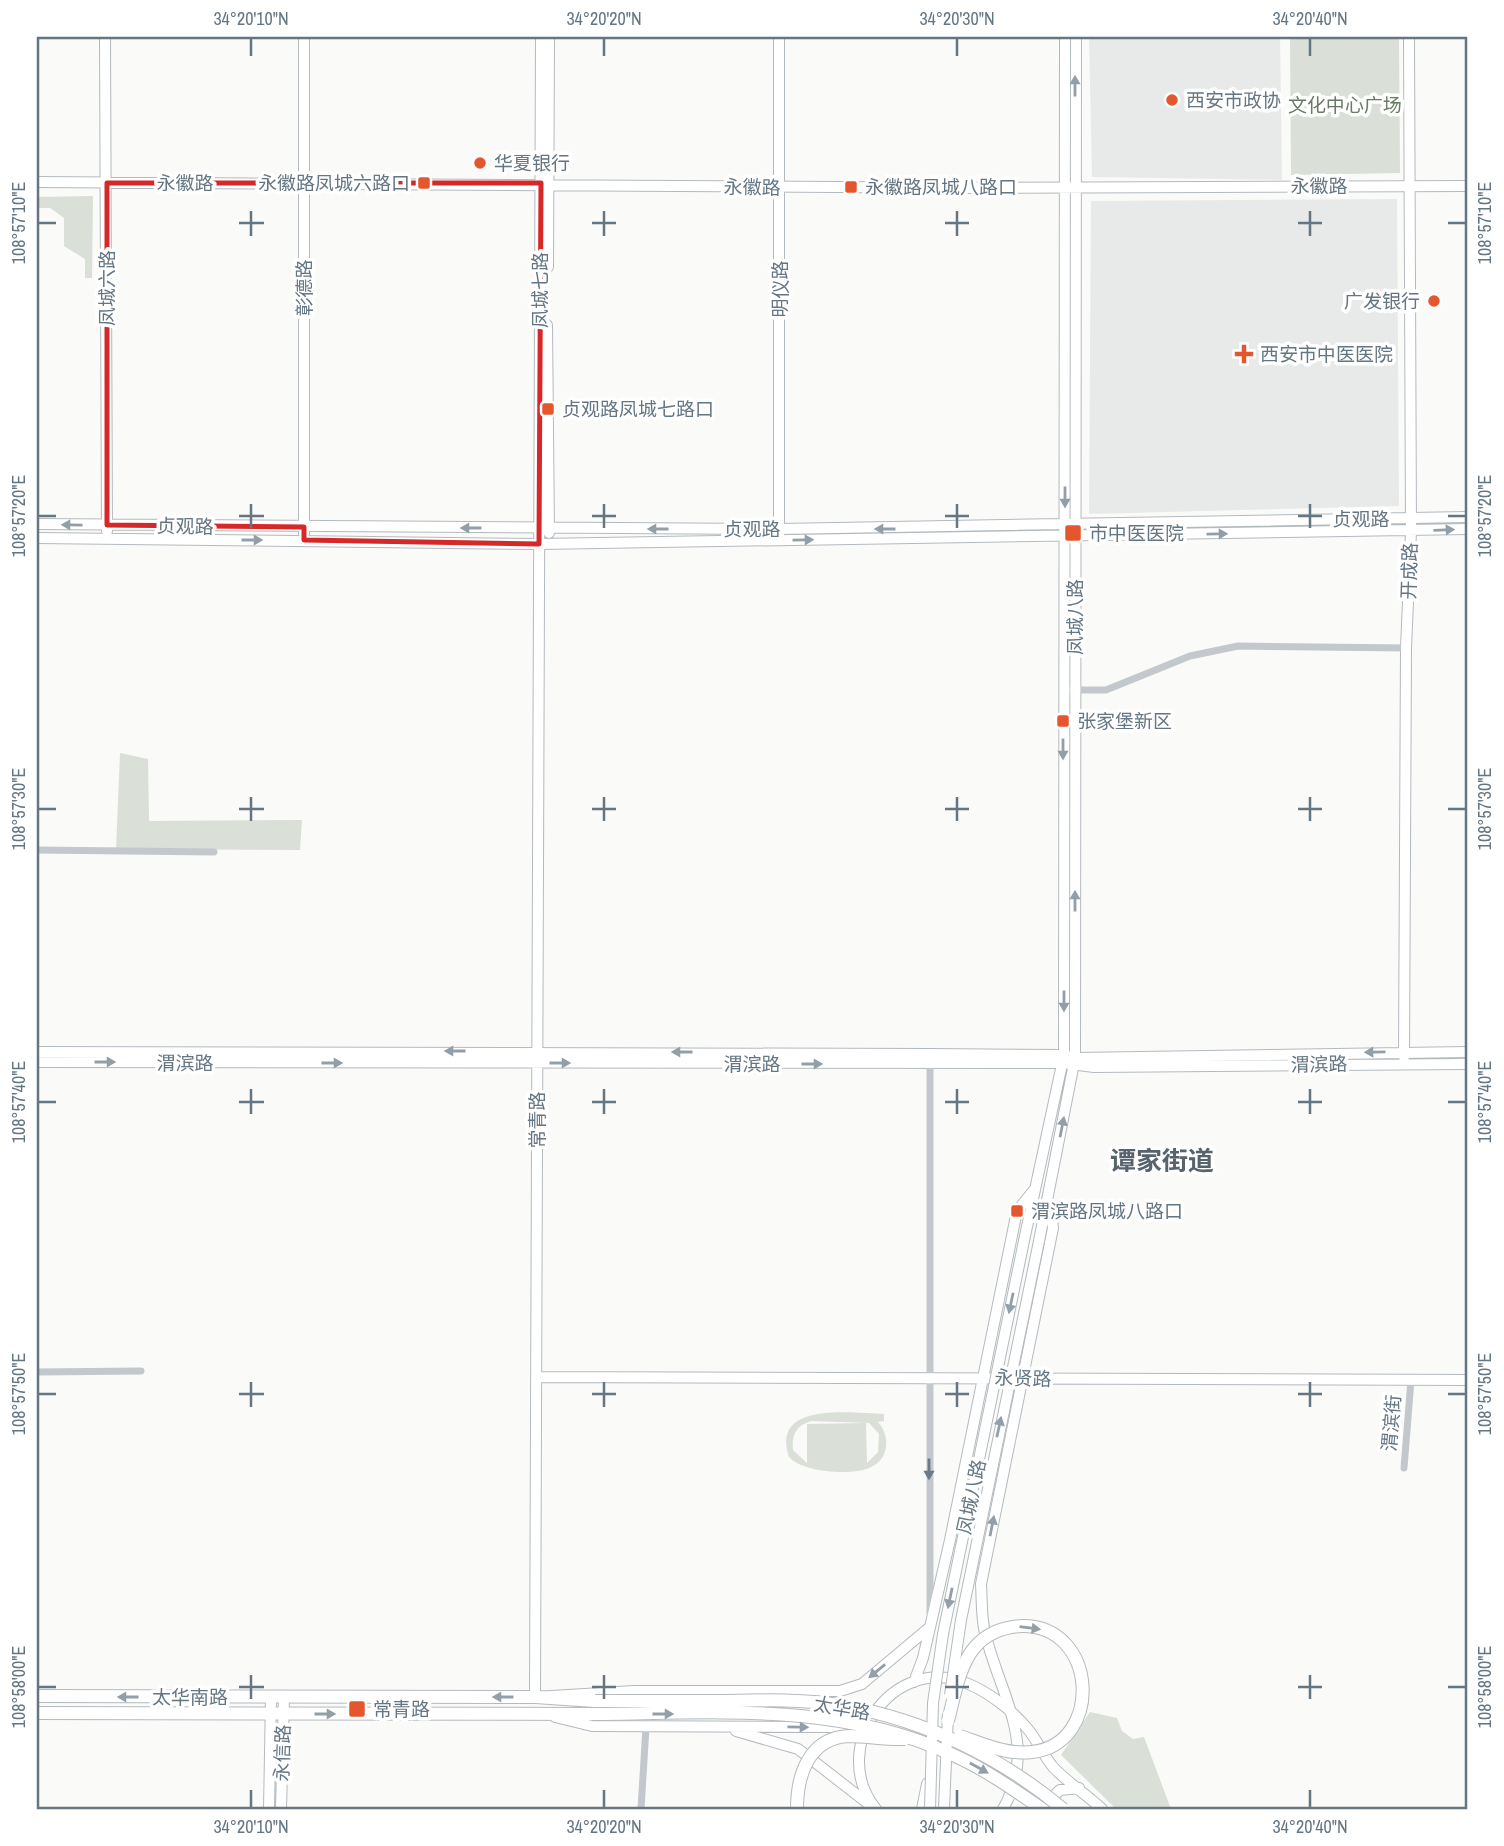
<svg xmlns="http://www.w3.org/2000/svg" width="1504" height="1846" font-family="'Archivo Narrow','Noto Sans SC',sans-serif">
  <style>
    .built { fill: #e8e9e9 }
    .green { fill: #dadfd7; fill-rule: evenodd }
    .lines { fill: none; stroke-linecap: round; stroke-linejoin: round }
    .secondary-casing { stroke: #b3babf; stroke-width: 12 }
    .primary-casing { stroke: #b5babe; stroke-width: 14 }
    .street { stroke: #c3c8cc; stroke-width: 7 }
    .secondary { stroke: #fff; stroke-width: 10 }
    .primary { stroke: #fff; stroke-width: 12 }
    .secondary-bridge-casing { stroke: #b3babf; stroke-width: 12; stroke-linecap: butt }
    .primary-bridge-casing { stroke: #b5babe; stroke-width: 14; stroke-linecap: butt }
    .secondary-bridge { stroke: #fff; stroke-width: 10 }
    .primary-bridge { stroke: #fff; stroke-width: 12 }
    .oneway { fill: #939fa8 }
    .oneway2 { fill: #6a7a87 }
    .marked { fill: none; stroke: #d62828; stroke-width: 5; stroke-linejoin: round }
    .ticks { fill: none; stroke: #657683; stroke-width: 2.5 }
    .poi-dot { fill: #e4572e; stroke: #fff; stroke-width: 2.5 }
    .labels { text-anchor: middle; stroke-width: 7; stroke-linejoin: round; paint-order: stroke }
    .poi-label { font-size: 19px; fill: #657683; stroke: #fff; text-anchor: start }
    .park-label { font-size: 19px; fill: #687a64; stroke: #fff }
    .street-label { font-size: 19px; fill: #657683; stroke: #fff }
    .district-label { font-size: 26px; font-weight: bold; fill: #57646e; stroke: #fff }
    .neatline { fill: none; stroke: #657683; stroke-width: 2.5 }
    .ticks-label { font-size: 18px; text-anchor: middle; fill: #657683 }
  </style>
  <rect width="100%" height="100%" fill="#fafaf8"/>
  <path class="built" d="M1089,37H1280L1282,180L1092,177Z
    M1397,199L1399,506L1089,514L1091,201Z"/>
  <path class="green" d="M1290,37H1399L1400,173L1291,175Z
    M93,196L92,278H85V259L64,246V218L50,208H37V197Z
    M120,753L148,759L149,821L302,820L300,850L116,849Z
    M884,1414V1421L878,1422C891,1436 889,1461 869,1468C850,1476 802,1472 789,1457C770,1401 852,1413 884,1414ZM811,1421L869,1423L879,1434L878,1452L867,1463L866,1423L807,1424V1463L793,1450C791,1435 797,1425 811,1421Z
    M1090,1712L1117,1718L1122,1731L1133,1739L1144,1737L1171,1809H1116L1061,1755Z"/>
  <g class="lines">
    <defs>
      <path id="secondary" d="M105,37L107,531
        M304,37V534
        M541,37L535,1697L634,1691H840L862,1684L930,1627
        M779,37V534
        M37,182L982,188L1467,186
        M548,267L549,37
        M547,325L549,533
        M37,524L779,529L1467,517
        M37,538L539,544L1467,529
        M37,1052L930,1054L1064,1055L1075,1058L1467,1052
        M1404,1057L1406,648L1411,531L1409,37
        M37,1062L1063,1063L1094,1067L1467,1064
        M1025,1236L1064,1055L1065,37
        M1039,1241L1075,1058L1076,37
        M536,1377L1467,1380
        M914,1682L923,1658L950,1540L1017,1211L1034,1190
        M555,1717L592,1726L836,1727L862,1732
        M736,1731L798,1749L870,1805
        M1046,1803L1060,1790L1079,1788
        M269,1809L271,1697
        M281,1809L284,1697
        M876,1809C827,1749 892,1653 966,1683C987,1691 1012,1710 1026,1727C1037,1739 1043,1755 1053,1767C1067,1782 1087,1795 1102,1809
        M1003,1809C1039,1746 1000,1695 985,1633C981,1617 982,1599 981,1584L1053,1228L1050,1204"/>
      <path id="primary" d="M37,1696L535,1697L595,1701
        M37,1713L594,1714
        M923,1809L928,1784"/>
    </defs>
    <use href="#secondary" class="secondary-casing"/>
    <use href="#primary" class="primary-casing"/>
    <path class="street" d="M1071,690H1106L1190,656L1238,646L1406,648
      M37,850L214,852
      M37,1372L141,1371
      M1404,1468L1411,1380
      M930,1613V1061
      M641,1809L646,1727"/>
    <use href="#secondary" class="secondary"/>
    <use href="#primary" class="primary"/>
    <defs>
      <path id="secondary-bridge" d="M950,1695L961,1620L1039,1241
        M930,1809L933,1703L943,1634L1025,1236
        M944,1809L948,1714"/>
      <path id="primary-bridge" d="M595,1701C640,1701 684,1701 728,1701C767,1700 806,1699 845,1706C924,1720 1001,1757 1063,1809
        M594,1714C715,1713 839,1702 951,1754C983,1768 1013,1789 1042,1809
        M948,1721C954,1698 959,1665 975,1647C987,1633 1004,1627 1022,1626C1098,1625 1104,1744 1032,1752C1007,1755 983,1744 960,1736
        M797,1809C797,1776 808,1738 849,1736C867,1736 886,1740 905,1739"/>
    </defs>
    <use href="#secondary-bridge" class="secondary-bridge-casing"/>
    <use href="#primary-bridge" class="primary-bridge-casing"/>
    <use href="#secondary-bridge" class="secondary-bridge"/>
    <use href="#primary-bridge" class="primary-bridge"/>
  </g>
  <defs><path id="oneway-solid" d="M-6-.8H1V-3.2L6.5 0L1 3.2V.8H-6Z" transform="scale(1.75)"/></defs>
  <g class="oneway">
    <use href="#oneway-solid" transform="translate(1075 86) rotate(-90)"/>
    <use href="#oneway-solid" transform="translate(1065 497) rotate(90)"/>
    <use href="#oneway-solid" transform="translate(72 525) rotate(-179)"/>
    <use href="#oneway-solid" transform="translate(471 528) rotate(-180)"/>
    <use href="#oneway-solid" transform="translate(658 529) rotate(-180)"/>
    <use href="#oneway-solid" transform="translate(885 529) rotate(180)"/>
    <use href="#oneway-solid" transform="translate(1444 530) rotate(-2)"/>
    <use href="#oneway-solid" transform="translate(1217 534) rotate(-1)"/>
    <use href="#oneway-solid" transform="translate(252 540)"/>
    <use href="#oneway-solid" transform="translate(803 540) rotate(-1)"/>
    <use href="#oneway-solid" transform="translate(1063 749) rotate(90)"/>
    <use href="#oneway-solid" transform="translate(1075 901) rotate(-90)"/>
    <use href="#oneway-solid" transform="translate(1064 1001) rotate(90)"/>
    <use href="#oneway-solid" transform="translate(455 1051) rotate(180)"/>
    <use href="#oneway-solid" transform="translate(682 1052) rotate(-180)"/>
    <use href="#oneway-solid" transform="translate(1375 1052) rotate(179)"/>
    <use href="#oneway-solid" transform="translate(105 1062)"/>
    <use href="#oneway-solid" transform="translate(332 1063)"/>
    <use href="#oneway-solid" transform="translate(560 1063)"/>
    <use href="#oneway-solid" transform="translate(812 1064)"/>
    <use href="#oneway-solid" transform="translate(1062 1127) rotate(-79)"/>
    <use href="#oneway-solid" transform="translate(1011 1303) rotate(102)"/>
    <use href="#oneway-solid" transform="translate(999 1427) rotate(-78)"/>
    <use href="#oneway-solid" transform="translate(992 1526) rotate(-79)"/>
    <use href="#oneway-solid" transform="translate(950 1598) rotate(102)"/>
    <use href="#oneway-solid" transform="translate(1030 1628) rotate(7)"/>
    <use href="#oneway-solid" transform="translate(877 1671) rotate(141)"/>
    <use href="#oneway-solid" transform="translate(128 1697) rotate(-180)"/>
    <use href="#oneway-solid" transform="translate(503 1697) rotate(180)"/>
    <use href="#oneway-solid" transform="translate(325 1714)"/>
    <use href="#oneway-solid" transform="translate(663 1714)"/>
    <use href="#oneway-solid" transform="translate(798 1727) rotate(1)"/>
    <use href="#oneway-solid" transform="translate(979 1768) rotate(29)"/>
  </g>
  <use class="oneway2" href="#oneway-solid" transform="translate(929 1469) rotate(90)"/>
  <path class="marked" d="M107,183H541L539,544L304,540V527L107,525Z"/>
  <path class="ticks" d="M251,38V56M604,38V56M957,38V56M1310,38V56M251,211V236M604,211V236M957,211V236M1310,211V236M38,223H56M239,223H264M592,223H616M945,223H969M1298,223H1322M1448,223H1466M251,504V528M604,504V528M957,504V528M1310,504V528M38,516H56M239,516H264M592,516H616M945,516H969M1298,516H1322M1448,516H1466M251,797V821M604,797V821M957,797V821M1310,797V821M38,809H56M239,809H264M592,809H616M945,809H969M1298,809H1322M1448,809H1466M251,1089V1114M604,1089V1114M957,1089V1114M1310,1089V1114M38,1102H56M239,1102H264M592,1102H616M945,1102H969M1298,1102H1322M1448,1102H1466M251,1382V1407M604,1382V1407M957,1382V1407M1310,1382V1407M38,1394H56M239,1394H264M592,1394H616M945,1394H969M1298,1394H1322M1448,1394H1466M251,1675V1699M604,1675V1699M957,1675V1699M1310,1675V1699M38,1687H56M239,1687H264M592,1687H616M945,1687H969M1298,1687H1322M1448,1687H1466M251,1790V1808M604,1790V1808M957,1790V1808M1310,1790V1808"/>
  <g class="poi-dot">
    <circle cx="1172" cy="100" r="7"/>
    <circle cx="480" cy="163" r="7"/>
    <rect x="417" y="176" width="14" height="14" rx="3.5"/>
    <rect x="844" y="180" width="14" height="14" rx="3.5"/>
    <circle cx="1434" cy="301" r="7"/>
    <path d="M1240.5 343.5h7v7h7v7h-7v7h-7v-7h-7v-7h7z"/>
    <rect x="541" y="402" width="14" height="14" rx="3.5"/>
    <rect x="1064" y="524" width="18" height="18" rx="3.5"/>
    <rect x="1056" y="714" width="14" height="14" rx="3.5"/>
    <rect x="1010" y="1204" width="14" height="14" rx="3.5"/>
    <rect x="348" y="1700" width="18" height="18" rx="3.5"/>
  </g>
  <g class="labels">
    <g class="poi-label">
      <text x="1186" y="107">西安市政协</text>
      <text x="494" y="170">华夏银行</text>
      <text x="410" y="190" text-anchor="end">永徽路凤城六路口</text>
      <text x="865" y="194">永徽路凤城八路口</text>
      <text x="1420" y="308" text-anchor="end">广发银行</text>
      <text x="1260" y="361">西安市中医医院</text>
      <text x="562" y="416">贞观路凤城七路口</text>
      <text x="1089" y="540">市中医医院</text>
      <text x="1077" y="728">张家堡新区</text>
      <text x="1031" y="1218">渭滨路凤城八路口</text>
      <text x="373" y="1716">常青路</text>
    </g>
    <g class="park-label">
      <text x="1345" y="112">文化中心广场</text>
    </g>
    <g class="street-label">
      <text x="185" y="190">永徽路</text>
      <text x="1319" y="193">永徽路</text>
      <text transform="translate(752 187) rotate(1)" y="7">永徽路</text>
      <text transform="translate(107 288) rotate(-90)" y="7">凤城六路</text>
      <text transform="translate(304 288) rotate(-90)" y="7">彰德路</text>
      <text transform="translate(780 289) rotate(-90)" y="7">明仪路</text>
      <text transform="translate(540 290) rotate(-90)" y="7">凤城七路</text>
      <text x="1361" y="526">贞观路</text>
      <text transform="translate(185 526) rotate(1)" y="7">贞观路</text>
      <text x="752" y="536">贞观路</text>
      <text transform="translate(1409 571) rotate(-88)" y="7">开成路</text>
      <text transform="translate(1075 617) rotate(-90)" y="7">凤城八路</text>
      <text x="185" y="1070">渭滨路</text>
      <text x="752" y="1071">渭滨路</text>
      <text transform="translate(1319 1064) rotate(-1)" y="7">渭滨路</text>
      <text transform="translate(537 1120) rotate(-90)" y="7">常青路</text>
      <text transform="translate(1023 1378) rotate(2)" y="7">永贤路</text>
      <text transform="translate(1391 1423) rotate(-85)" y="7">渭滨街</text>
      <text transform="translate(971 1497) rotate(-78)" y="7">凤城八路</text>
      <text x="190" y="1704">太华南路</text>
      <text transform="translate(842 1708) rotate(10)" y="7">太华路</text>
      <text transform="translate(282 1753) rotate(-88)" y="7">永信路</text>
    </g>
    <g class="district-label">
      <text x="1162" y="1170">谭家街道</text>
    </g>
  </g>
  <rect width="1504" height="1846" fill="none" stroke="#ffffff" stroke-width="77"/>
  <rect x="38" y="38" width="1428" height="1770" class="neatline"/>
  <g class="ticks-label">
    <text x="251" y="25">34°20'10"N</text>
    <text x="604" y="25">34°20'20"N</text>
    <text x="957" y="25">34°20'30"N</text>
    <text x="1310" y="25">34°20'40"N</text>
    <text transform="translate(1485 223) rotate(-90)" y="6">108°57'10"E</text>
    <text transform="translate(19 223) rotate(-90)" y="6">108°57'10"E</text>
    <text transform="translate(1485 516) rotate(-90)" y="6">108°57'20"E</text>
    <text transform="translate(19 516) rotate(-90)" y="6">108°57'20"E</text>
    <text transform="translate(1485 809) rotate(-90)" y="6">108°57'30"E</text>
    <text transform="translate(19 809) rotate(-90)" y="6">108°57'30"E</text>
    <text transform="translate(1485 1102) rotate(-90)" y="6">108°57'40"E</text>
    <text transform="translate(19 1102) rotate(-90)" y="6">108°57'40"E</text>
    <text transform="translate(19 1394) rotate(-90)" y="6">108°57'50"E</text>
    <text transform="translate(1485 1394) rotate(-90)" y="6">108°57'50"E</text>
    <text transform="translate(1485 1687) rotate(-90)" y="6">108°58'00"E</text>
    <text transform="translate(19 1687) rotate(-90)" y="6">108°58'00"E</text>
    <text x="251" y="1833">34°20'10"N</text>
    <text x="604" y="1833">34°20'20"N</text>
    <text x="957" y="1833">34°20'30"N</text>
    <text x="1310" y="1833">34°20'40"N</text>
  </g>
</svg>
